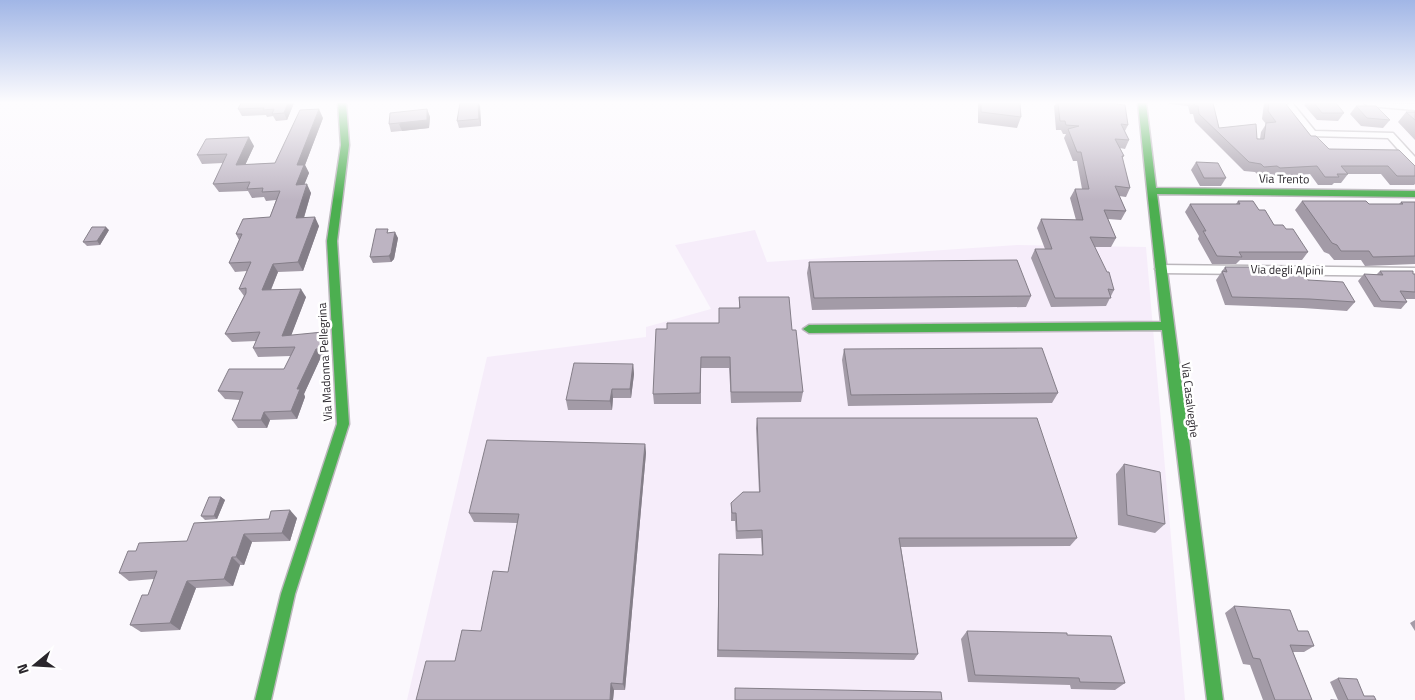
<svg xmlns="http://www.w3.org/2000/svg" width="1415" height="700" font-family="'Titillium Web',sans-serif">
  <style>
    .built { fill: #f6edfa }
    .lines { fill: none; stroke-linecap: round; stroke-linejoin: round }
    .street-casing { stroke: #bbb7bc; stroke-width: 3 }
    .fast-casing { stroke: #bbb7bc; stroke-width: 3 }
    .street { fill: #fefeff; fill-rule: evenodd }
    .fast { fill: #4caf50; fill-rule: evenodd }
    .wall { fill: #a39ba7 }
    .shaded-wall { fill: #847e88 }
    .building { fill: #bdb4c2; stroke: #847e88 }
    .labels { text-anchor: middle; stroke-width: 5; stroke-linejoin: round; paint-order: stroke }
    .street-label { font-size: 12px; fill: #2a262c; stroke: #fff }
  </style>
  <rect width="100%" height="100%" fill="#fbf8fd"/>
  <path class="built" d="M755,230L767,262L1017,245L1146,247L1185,700H407L487,357L646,337V327L711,309L675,245Z"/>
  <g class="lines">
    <defs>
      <path id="street" d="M1290,103L1293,104L1315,131L1393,133L1415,157V166L1412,165L1388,138L1310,136L1286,106Z
        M1364,103L1415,104V110L1368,106Z
        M1160,265L1415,268V276L1160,273L1155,269Z"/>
      <path id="fast" d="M338,103H346L349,145L337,241L349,424L295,594L271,700H255L281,594L337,424L327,241L341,145Z
        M1138,103H1146L1156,188L1415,191V197L1157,194L1223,700H1207L1162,330L809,333L803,329L809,325L1161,322Z"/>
    </defs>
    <use href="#street" class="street-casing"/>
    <use href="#fast" class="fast-casing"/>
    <use href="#street" class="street"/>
    <use href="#fast" class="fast"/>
  </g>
  <path class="wall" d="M241,103H294L287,120L276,121L273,116L267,117L266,115L242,116L238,109Z
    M978,103H1020L1021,117L1017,128L978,123Z
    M1056,103H1108L1128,125L1125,131L1129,140L1125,149L1120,148L1124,156L1122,158L1130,188L1126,197L1119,196L1126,211L1121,220L1108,219L1116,238L1111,247H1094L1114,290L1106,306L1051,307L1031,258L1035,249H1045L1037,228L1041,219L1076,220L1070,198L1075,189H1082L1077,161H1073L1064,138L1066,134H1063L1061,130H1056L1054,106Z
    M1169,103H1213L1219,128L1260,139L1261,132L1266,124L1262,119L1264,103H1285L1311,136L1329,149L1415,166V184L1414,185H1390L1381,174H1348L1341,183H1334L1332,185H1318L1310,174L1274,177L1271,174L1258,175L1255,172L1244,171L1195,122L1193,114H1190L1188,106L1170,104Z
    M1306,103H1336L1344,113L1338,121L1317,120L1304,105Z
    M480,106L481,126L459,128L457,121Z
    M1356,106L1390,120L1383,128L1361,126L1350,114Z
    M427,109L430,117L429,128L391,132L389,124Z
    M1415,110V140L1398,122L1406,112H1414Z
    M323,118L305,165L309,173L304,184L311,193L304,218L319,226L303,271L278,272L271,290L306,297L291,335L328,341L325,357H321L304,394L305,397L297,419L270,420L267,428H238L232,420L240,400L225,399L218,391L284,369L291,356L258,357L253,348L256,341L232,342L225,334L244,296L239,289L247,271L235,272L229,263L239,240L236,234L270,217L276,200L266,201L264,197L252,198L248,191L219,192L213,184L223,163L202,164L197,155L254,146L245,165L275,163Z
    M1196,162L1226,178L1221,186H1200L1191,170Z
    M1238,201L1259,210L1274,225L1286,229L1308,252L1302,260H1240L1236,264H1212L1198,239L1199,236L1185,212L1190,204H1236Z
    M1302,201L1369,204H1399L1401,202H1415V264L1365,266L1361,260H1334L1329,254L1324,252L1295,210Z
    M109,230L100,245L87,246L83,242Z
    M390,233L398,238L394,259L391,262L373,263L370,257Z
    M809,262L1031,296L1026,307L812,310L807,273Z
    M1225,267L1253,273L1308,280L1355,302L1347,311L1303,308L1225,305L1216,280Z
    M1380,271L1415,274V299H1405L1407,302L1401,309L1374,307L1358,281L1364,274L1376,275Z
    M739,297L792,330L803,392L801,402L731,403L729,368H701V404H654L653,394L667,329L719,323V308H739Z
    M844,349L1058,393L1052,403L848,406L842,360Z
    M633,364L634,374L631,398H613L612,410H568L566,400Z
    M757,418L1077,538L1070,546L901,547L918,654L914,660L717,657L719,554L762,555L761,538L736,539L735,521H731V503L759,492L756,428Z
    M645,444L646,453L625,690H614L613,700H416L455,661L481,631L508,572L517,523L474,522L469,513Z
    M1124,464L1165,524L1155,533L1118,525L1116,474Z
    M221,497L225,500L217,519L205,520L201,516Z
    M297,518L290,541L252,542L244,565H240L233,586L196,588L180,630L141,632L130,625L148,595L154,579L129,581L119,573L136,551L187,541L269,519Z
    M1234,606L1298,631L1314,646L1304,652H1293L1312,700H1263L1250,665L1243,664L1225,613Z
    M1415,620V631L1410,623Z
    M967,631L1067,635L1125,683L1115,690L1071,689L1070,685L968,682L961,639Z
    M1338,678L1364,696L1376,700H1330L1331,699L1338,700L1330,682Z"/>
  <path class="shaded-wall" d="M288,103H294L287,120L284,113Z
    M478,103H479L480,106L481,126L479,119Z
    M319,109L323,118L305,165L309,173L301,193L296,185L297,165Z
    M427,109L430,117L429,128L402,131L399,124Z
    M249,137L254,146L241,174L236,165Z
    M307,184L311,193L301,227L296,218Z
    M315,217L319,226L303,271L298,262Z
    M106,227L109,230L100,245L97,241Z
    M395,232L398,238L394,259L391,262L389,256Z
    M273,264L278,272L267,299L262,290Z
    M301,289L306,297L288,344L282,336Z
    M323,332L328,341L325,357L320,349Z
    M316,349L321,357L304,394L305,397L297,419L291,411L297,389Z
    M633,364L634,374L631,398L630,389Z
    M612,389L613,398L612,410L610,401Z
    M264,412L270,420L267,428L261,420Z
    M645,444L646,453L625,690L623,684Z
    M221,497L225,500L217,519L214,516Z
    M290,510L297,518L290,541L282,533Z
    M244,534L252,542L244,565L236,557Z
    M232,557L240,565L233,586L224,579Z
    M187,581L196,588L180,630L170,623Z
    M611,683L614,690L613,700H610Z"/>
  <path class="building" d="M241,103H288L284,113L272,114L274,109L263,110L264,108L238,109Z
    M460,103H478L479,119L457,121Z
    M981,103H1020L1021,117L981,112Z
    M1058,103H1108L1125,105L1128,125L1121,124L1129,140L1115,139L1124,156H1122L1130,188L1115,186L1126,211L1104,210L1116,238L1090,237L1107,272H1109L1114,290L1108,289L1111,298H1055L1035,249H1052L1041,219L1083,220L1075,189H1089L1081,152H1077L1068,129L1079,126L1066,125L1065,121H1060Z
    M1194,103H1213L1219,128L1256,124L1257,139H1264L1266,123L1276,122L1268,111L1269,103H1285L1311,136H1316L1329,149L1399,150L1415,166V176H1397L1388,166H1341L1348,174H1337L1339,177H1325L1317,166L1280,168L1277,166L1264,167L1261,164L1249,162L1199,114L1198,106H1195Z
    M1314,103H1336L1344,113H1322Z
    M1356,106H1376L1390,120L1367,118Z
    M319,109L297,165H304L296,185L307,184L296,218L315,217L298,262L273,264L262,290L301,289L282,336L323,332L320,349H316L297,389H300L291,411L264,412L261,420H232L243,392L218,391L229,369H284L295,347L253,348L260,332L225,334L246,293V288L239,289L251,262L229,263L242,234H236L243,219L270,217L280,191L262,192L263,188L247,189L250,182L213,184L227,154L197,155L206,139L249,137L236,165L275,163L300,110Z
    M427,109V120L389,124L390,113Z
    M1406,112H1415V120Z
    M1196,162L1218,163L1226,178H1204Z
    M1238,201H1253L1259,210H1265L1274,225H1283L1286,229H1293L1308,252H1239L1242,257L1217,256L1203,231H1206L1190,204H1240Z
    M1302,201H1366L1369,204H1403L1401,202H1415V256L1373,257L1369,251H1341L1337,245L1332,243Z
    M92,227H106L97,241L83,242Z
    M376,229H388L387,233L395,232L391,253L389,256L370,257Z
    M1017,260L1031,296L814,298L809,262Z
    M1225,267H1250L1253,273L1305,276L1308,280L1343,282L1355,302L1310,299L1232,297L1222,271L1227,272Z
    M1380,271H1413V274H1415V292L1400,291L1407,302L1381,301L1364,274L1383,275Z
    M739,297H789L792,330H796L803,392H731L730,357H701L700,393L653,394L656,329H667V323H719V308H740Z
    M1042,348L1058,393L851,395L844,349Z
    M574,363L633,364L630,389H612L610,401L566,400Z
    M757,418H1037L1077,538H899L918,654L718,650L719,554L763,555L762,530L737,531L736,513H732L731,503L743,492H760Z
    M487,440L645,444L623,684L611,683L610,700H416L426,661H455L462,630L481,631L493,571L508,572L519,514L469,513Z
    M1124,464L1160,472L1165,524L1127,515Z
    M209,497H221L214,516H201Z
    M290,510L282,533L244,534L236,557H232L224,579L187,581L170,623L130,625L142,595H148L157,571L119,573L128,551H136L139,543L187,541L194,523L269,519L271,511Z
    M1234,606L1290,610L1298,631H1308L1314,646L1290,645L1312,700H1275L1260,659L1253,658Z
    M967,631L1067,633V635L1111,636L1125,683L1080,682L1079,678L975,675Z
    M1338,678L1357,679L1364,696H1374L1376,700H1348Z
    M735,688L941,692L942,700H735Z"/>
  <linearGradient id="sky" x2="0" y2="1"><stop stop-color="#a1b6e6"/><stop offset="0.51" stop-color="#fdfcfe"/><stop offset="1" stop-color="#fdfcfe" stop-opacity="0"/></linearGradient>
  <rect width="1415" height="201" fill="url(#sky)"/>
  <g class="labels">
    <g class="street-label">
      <text transform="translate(1284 179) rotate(1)" y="4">Via Trento</text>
      <text transform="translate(1287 270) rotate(1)" y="4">Via degli Alpini</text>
      <text transform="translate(325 362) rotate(-93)" y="4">Via Madonna Pellegrina</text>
      <text transform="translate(1190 400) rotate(83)" y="4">Via Casalveghe</text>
    </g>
  </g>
  <g transform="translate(35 665) rotate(252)" stroke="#ffffff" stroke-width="4" paint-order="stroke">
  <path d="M0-4L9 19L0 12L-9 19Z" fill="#2a262c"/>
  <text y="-8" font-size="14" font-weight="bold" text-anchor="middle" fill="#2a262c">N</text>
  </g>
</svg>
